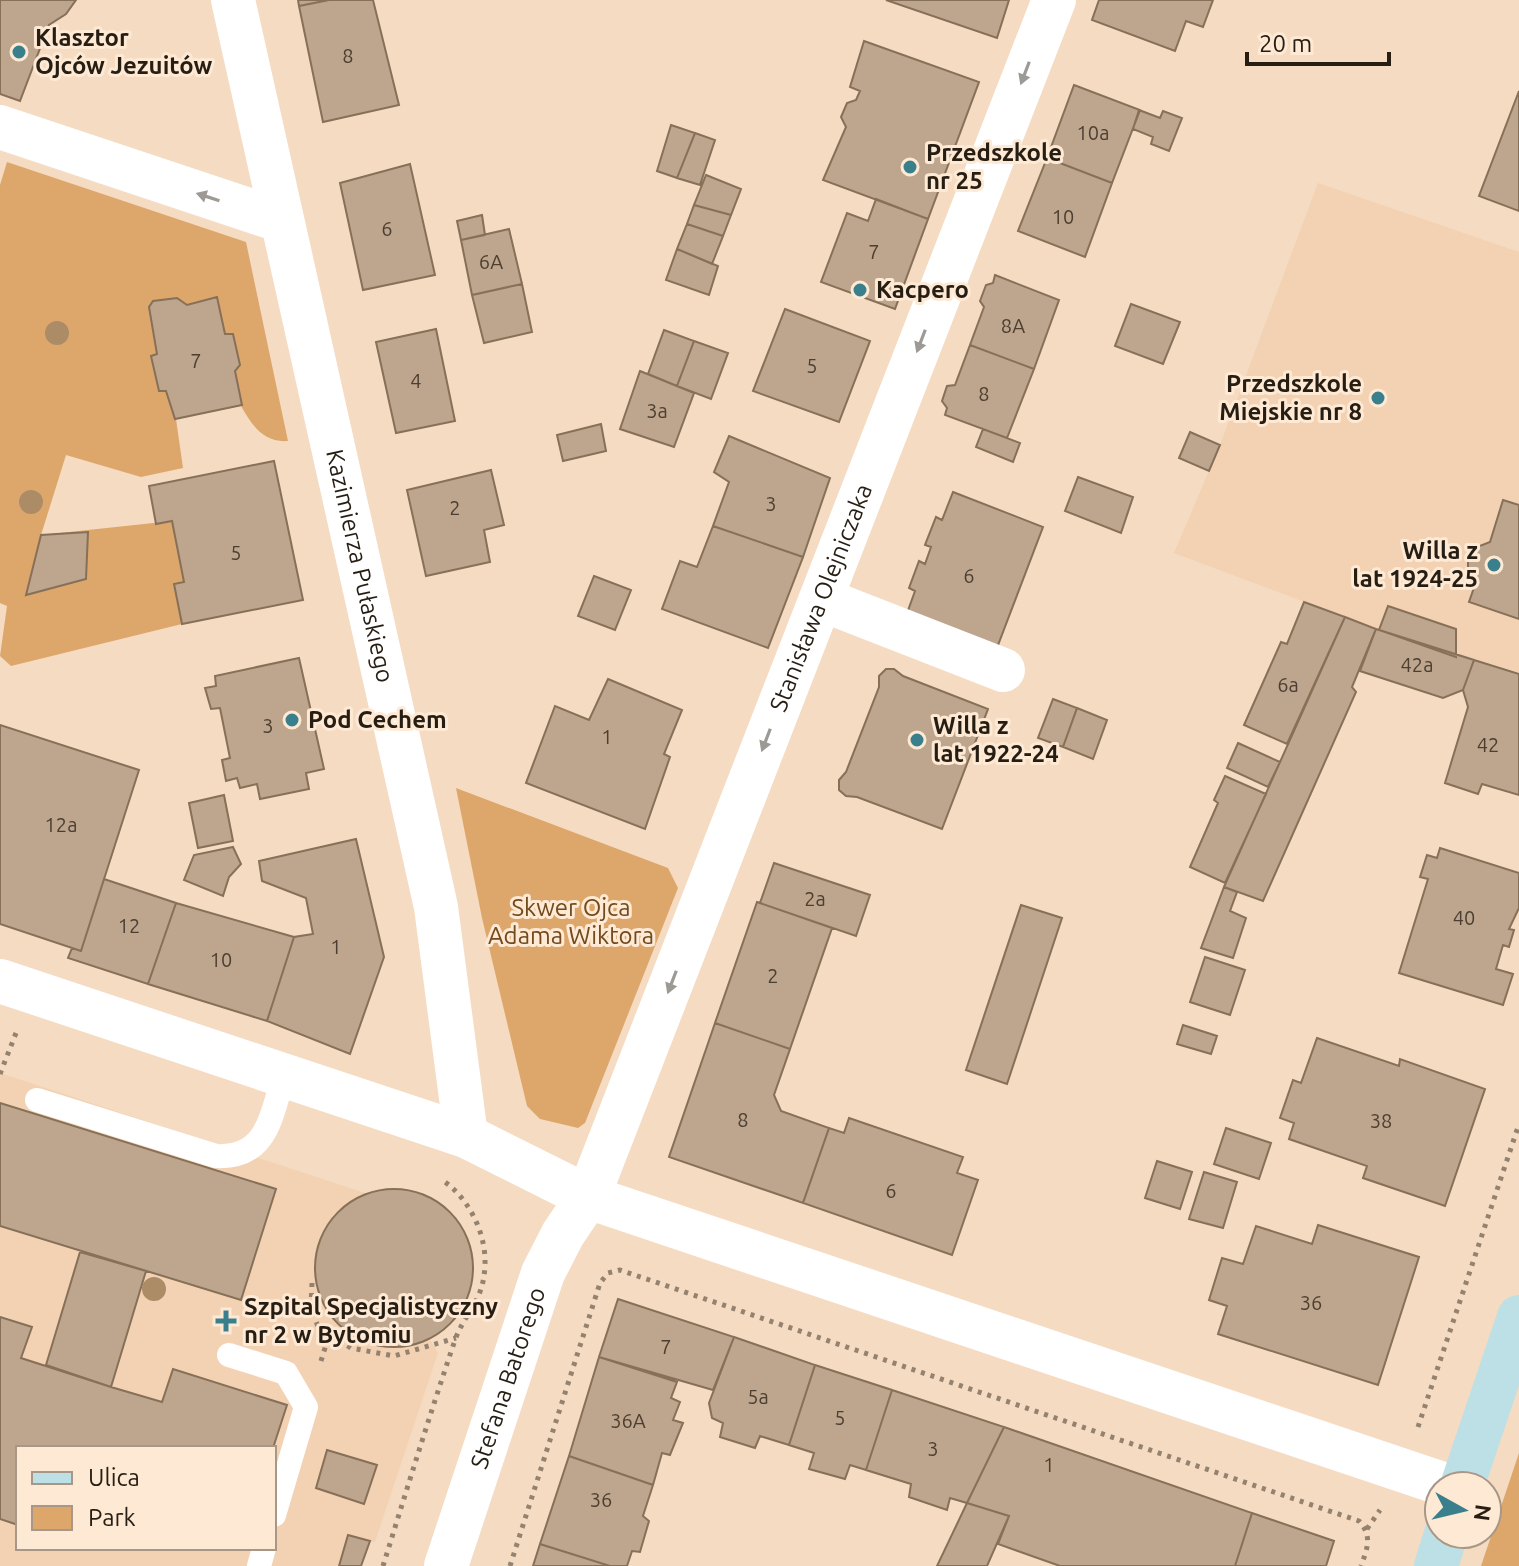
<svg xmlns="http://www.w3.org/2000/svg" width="1519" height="1566" font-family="Ubuntu,sans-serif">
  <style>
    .built { fill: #f2d2b2; fill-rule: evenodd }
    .green { fill: #dda76c }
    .building { fill: #bea58d; stroke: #877058; stroke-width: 2 }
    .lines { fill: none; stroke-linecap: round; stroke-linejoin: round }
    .path { stroke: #948270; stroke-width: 5; stroke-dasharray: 4 6; stroke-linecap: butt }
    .lane { stroke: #fff; stroke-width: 24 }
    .street { stroke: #fff; stroke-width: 44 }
    .secondary { stroke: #bde0e6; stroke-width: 44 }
    .tree { fill: #ac8b67 }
    .oneway { fill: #9d9995 }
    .poi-dot { fill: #3a808c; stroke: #fee9d4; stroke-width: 3 }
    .labels { text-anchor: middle; stroke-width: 6; stroke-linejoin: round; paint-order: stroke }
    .number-label { font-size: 20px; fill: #4c3f32 }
    .poi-label { font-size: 24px; font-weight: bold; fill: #261d13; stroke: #fee9d4; text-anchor: start }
    .street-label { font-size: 24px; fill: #261d13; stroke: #fee9d4 }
    .park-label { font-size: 24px; fill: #714a1d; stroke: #fee9d4 }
  </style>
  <rect width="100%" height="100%" fill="#f5dbc1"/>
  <path class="built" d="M1318,183L1519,252V674L1376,629L1174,553L1220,445Z
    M0,1073L368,1194L386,1190L425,1194L456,1217L471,1247L473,1281L458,1314L429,1338L438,1353L375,1542H369L361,1566H0ZM18,1448H274V1548H18Z"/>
  <path class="green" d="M7,162L246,242L288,441C263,443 252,425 241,406L176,419L183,468L141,477L66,455L41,535L172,521L184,582L174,585L182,624L11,666L0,656L7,606L0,603V185Z
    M456,788L668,868L678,888L585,1123L578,1128L540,1119L527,1106L482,918Z
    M1519,1453V1566H1481Z"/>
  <path class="building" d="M0,0H76L66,14L49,25L20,101L0,94Z
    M298,0H329L299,6Z
    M329,0H373L399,105L323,122L299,6Z
    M886,0H1009L997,38Z
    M1099,0H1213L1203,27L1186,21L1175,51L1092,20Z
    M864,41L979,82L928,219L823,180L846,127L841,117L847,103L856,100L860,91L850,87Z
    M1074,85L1140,110L1112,183L1047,158Z
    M1519,91V211L1479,196Z
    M1139,110L1160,118L1163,111L1182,118L1169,151L1151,144L1153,137L1133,129Z
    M671,125L695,133L677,178L657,171Z
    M695,133L715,140L700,185L677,178Z
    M1047,158L1112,183L1085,257L1018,231Z
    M410,164L435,275L363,290L340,183Z
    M706,175L741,189L731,215L694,205Z
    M876,199L928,219L895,309L821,282L847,213L868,221Z
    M694,205L731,215L723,236L687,224Z
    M482,215L485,235L461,240L457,221Z
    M687,224L723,236L712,264L677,249Z
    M509,229L522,284L472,295L461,240Z
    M677,249L718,266L709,295L666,280Z
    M995,275L1059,300L1034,369L970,345L984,307L980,301L986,285L993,283Z
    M522,284L532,332L484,343L472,295Z
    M217,297L225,334H233L240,365L235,371L242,405L175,419L166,391H159L151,356L157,354L149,307L153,301L177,298L187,305Z
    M1131,304L1180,322L1163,364L1115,346Z
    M785,309L870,341L839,422L753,391Z
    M436,329L455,421L396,433L376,342Z
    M664,330L694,341L677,386L648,374Z
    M694,341L728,353L711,399L677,386Z
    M970,345L1034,369L1007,438L945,415L947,408L942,401L947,386L955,385Z
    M640,371L694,393L674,447L620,429Z
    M601,424L606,451L563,461L557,435Z
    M983,429L1020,443L1013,462L976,447Z
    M1190,432L1220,445L1209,471L1179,458Z
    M729,436L830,478L803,557L713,526L729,482L714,472Z
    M274,461L303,600L182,624L174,584L184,582L172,521L156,524L149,486Z
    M491,470L504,525L484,530L490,562L426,576L407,490Z
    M1078,477L1133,497L1121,533L1065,511Z
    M953,492L1043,527L995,653L905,619L915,591L909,588L919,561L925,564L931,547L925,545L936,517L942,520Z
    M1503,500L1519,505V619L1469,602L1476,582L1468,572V557L1477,547L1490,542Z
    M713,526L803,557L768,648L662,609L680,561L697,567Z
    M88,532L86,579L26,595L41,535Z
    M594,576L631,590L615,630L578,616Z
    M1304,602L1345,617L1287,744L1244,725L1281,642L1287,644Z
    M1388,606L1456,629V657L1379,630Z
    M1345,617L1376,629L1352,687L1356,692L1263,901L1224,887Z
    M1376,629L1474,660L1463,690L1443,698L1360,671Z
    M299,658L324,769L306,773L309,789L260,799L257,784L240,788L237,778L226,781L222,760L230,758L220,708L211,709L205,688L216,686L215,676Z
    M1474,660L1519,674V795L1482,784L1478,794L1445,783L1468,707L1463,690Z
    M886,669H894L903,676L988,709L942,829L857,797L846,796L839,790V780L846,772L879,687V676Z
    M608,679L682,710L664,754L670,757L645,829L526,783L555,706L589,720Z
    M1053,699L1077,708L1063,747L1038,738Z
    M1077,708L1107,720L1093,759L1063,747Z
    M0,725L139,770L81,951L0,924Z
    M1238,743L1280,762L1268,787L1227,768Z
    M1225,776L1266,794L1225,883L1190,867L1218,803L1214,800Z
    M224,795L233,841L198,848L189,803Z
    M356,839L384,957L350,1054L267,1021L294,937L313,934L306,898L262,881L259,861Z
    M233,847L241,864L229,877L223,896L184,880L194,855Z
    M1440,848L1519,873V908L1509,929L1514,930L1509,947L1503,945L1496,969L1513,974L1503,1005L1399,973L1428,879L1420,877L1427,855L1437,858Z
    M774,863L870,895L856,936L760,903Z
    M104,879L176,903L148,984L68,958L72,948L81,951Z
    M1224,887L1237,892L1230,911L1246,918L1233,958L1201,948Z
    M757,902L832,928L790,1049L715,1023Z
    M176,903L294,937L267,1021L148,984Z
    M1021,905L1062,918L1007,1084L966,1070Z
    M1205,957L1245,970L1230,1015L1190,1002Z
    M715,1023L790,1049L774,1095L781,1111L829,1128L803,1203L669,1157Z
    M1183,1025L1217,1036L1211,1054L1177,1044Z
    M1317,1038L1399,1066L1400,1059L1485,1089L1445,1206L1363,1178L1367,1166L1289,1139L1294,1123L1280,1118L1293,1080L1301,1083Z
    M0,1103L276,1189L241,1300L0,1226Z
    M849,1118L963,1157L957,1173L978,1180L952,1255L803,1203L829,1128L844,1133Z
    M1226,1128L1271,1143L1259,1179L1214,1164Z
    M1157,1161L1192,1172L1180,1209L1145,1198Z
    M1204,1172L1237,1182L1223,1228L1189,1219Z
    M315 1268a79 79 0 1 1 158 0a79 79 0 1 1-158 0Z
    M1318,1225L1419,1257L1378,1385L1218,1334L1227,1306L1209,1300L1222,1258L1243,1264L1256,1226L1312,1244Z
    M80,1252L146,1271L111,1387L46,1365Z
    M618,1299L734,1337L713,1390L599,1357Z
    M0,1317L32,1327L21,1358L111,1387L162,1402L173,1369L287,1405L273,1448H18V1525L0,1519Z
    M734,1337L815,1365L789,1445L760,1436L755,1448L720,1437L723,1423L712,1418L709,1403Z
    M599,1357L677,1382L671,1398L680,1402L673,1420L683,1423L670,1455L662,1453L653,1485L569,1456Z
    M815,1365L892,1390L866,1470L850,1465L845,1479L809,1469L814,1453L789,1445Z
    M892,1390L1004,1427L967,1503L950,1498L947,1510L909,1497L911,1484L866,1470Z
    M1004,1427L1252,1513L1235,1566H1060L998,1544L1009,1516L967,1503Z
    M327,1450L377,1465L364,1504L316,1488Z
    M569,1456L653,1485L643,1516L649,1521L640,1552L632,1551L627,1566H610L540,1544Z
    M967,1503L1009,1516L987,1566H937Z
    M1252,1513L1334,1541L1326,1566H1235Z
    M348,1535L370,1541L361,1566H339Z
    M540,1544L610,1566H533Z"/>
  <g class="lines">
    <path class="path" d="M0,1074L16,1033
      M312,1283L311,1306L318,1327L351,1348L394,1356L456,1338
      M321,1361L329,1335
      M1418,1427L1519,1124
      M1367,1529L1380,1510
      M383,1566C406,1492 429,1417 454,1343C464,1312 484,1303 485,1264C486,1232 468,1197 442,1180
      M510,1566L600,1283L608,1273L620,1270L1359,1521C1373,1536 1367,1549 1361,1566"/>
    <path class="lane" d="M37,1100L216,1156C268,1159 271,1115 284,1075
      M229,1355L286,1373L306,1407L274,1515
      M259,1566L264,1548"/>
    <g class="street">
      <path id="s1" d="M233,0L436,907L466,1136"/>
      <path d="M0,127L282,221"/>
      <path d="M821,599L1003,670"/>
      <path d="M0,981L466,1136L588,1197L1449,1486"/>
      <path id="s2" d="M446,1566L543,1273L563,1234L588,1197L1054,0"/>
    </g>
    <path class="secondary" d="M1462,1486L1519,1317
      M1436,1566L1446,1534"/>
  </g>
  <g class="tree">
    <circle cx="57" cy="333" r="12"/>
    <circle cx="31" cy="502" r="12"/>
    <circle cx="154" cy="1289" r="12"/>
  </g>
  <defs><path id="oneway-solid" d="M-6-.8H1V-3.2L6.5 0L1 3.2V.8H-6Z" transform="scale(2)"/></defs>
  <g class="oneway">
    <use href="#oneway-solid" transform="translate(1025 73) rotate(111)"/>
    <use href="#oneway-solid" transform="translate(208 197) rotate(-162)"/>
    <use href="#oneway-solid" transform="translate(921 341) rotate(111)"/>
    <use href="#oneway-solid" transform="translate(766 740) rotate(111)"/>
    <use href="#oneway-solid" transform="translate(672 982) rotate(111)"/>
  </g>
  <g class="poi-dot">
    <circle cx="19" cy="52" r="8"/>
    <circle cx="910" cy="167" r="8"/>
    <circle cx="860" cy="290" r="8"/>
    <circle cx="1378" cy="398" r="8"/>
    <circle cx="1494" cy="565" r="8"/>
    <circle cx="292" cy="720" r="8"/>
    <circle cx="917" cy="740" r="8"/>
    <path d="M222 1309h8v8h8v8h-8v8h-8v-8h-8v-8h8z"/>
  </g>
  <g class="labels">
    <g class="number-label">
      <text x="348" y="63">8</text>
      <text x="1093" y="140">10a</text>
      <text x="1063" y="224">10</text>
      <text x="387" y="236">6</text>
      <text x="874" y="259">7</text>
      <text x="491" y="269">6A</text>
      <text x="1013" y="333">8A</text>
      <text x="196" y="368">7</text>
      <text x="812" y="373">5</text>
      <text x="416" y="388">4</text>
      <text x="984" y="401">8</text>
      <text x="657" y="418">3a</text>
      <text x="771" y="511">3</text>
      <text x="455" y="515">2</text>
      <text x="236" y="560">5</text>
      <text x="969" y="583">6</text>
      <text x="1417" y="672">42a</text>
      <text x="1288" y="692">6a</text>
      <text x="268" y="733">3</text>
      <text x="607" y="744">1</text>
      <text x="1488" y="752">42</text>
      <text x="61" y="832">12a</text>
      <text x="815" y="906">2a</text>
      <text x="1464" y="925">40</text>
      <text x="129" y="933">12</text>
      <text x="336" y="954">1</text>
      <text x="221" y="967">10</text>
      <text x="773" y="983">2</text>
      <text x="743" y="1127">8</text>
      <text x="1381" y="1128">38</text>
      <text x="891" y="1198">6</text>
      <text x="1311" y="1310">36</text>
      <text x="666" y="1354">7</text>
      <text x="758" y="1404">5a</text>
      <text x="840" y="1425">5</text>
      <text x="628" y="1428">36A</text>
      <text x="933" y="1456">3</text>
      <text x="1049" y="1472">1</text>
      <text x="601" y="1507">36</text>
    </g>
    <g class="poi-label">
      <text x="35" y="46">Klasztor<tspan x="35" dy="28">Ojców Jezuitów</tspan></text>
      <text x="926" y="161">Przedszkole<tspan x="926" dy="28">nr 25</tspan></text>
      <text x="876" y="298">Kacpero</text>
      <text x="1362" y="392" text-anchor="end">Przedszkole<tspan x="1362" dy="28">Miejskie nr 8</tspan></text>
      <text x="1478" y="559" text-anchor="end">Willa z<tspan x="1478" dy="28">lat 1924-25</tspan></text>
      <text x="308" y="728">Pod Cechem</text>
      <text x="933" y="734">Willa z<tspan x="933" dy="28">lat 1922-24</tspan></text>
      <text x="244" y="1315">Szpital Specjalistyczny<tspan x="244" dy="28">nr 2 w Bytomiu</tspan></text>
    </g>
    <g class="street-label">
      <text dy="8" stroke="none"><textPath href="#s1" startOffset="580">Kazimierza Pułaskiego</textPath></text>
      <text dy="8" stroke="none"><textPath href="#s2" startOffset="1040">Stanisława Olejniczaka</textPath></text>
      <text dy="8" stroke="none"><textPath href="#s2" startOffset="198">Stefana Batorego</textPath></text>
    </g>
    <g class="park-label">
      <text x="571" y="916">Skwer Ojca<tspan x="571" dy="28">Adama Wiktora</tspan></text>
    </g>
  </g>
  <rect x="16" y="1446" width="260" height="104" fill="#fee9d4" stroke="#a89787" stroke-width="2"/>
  <rect x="32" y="1472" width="40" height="12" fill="#bde0e6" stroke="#a89787" stroke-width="2"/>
  <text x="88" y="1486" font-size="24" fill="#261d13">Ulica</text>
  <rect x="32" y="1506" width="40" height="24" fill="#dda76c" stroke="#a89787" stroke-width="2"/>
  <text x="88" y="1526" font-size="24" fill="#261d13">Park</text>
  <g transform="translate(1463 1510) rotate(98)"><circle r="38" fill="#fee9d4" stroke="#a89787" stroke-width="2"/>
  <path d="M0-6L14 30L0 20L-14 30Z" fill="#3a808c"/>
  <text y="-12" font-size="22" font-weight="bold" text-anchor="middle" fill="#261d13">N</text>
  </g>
  <path d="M1247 52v12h142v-12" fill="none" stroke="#261d13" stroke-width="4"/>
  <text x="1259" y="52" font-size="24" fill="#261d13" stroke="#fee9d4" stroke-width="6" paint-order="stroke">20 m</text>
</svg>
